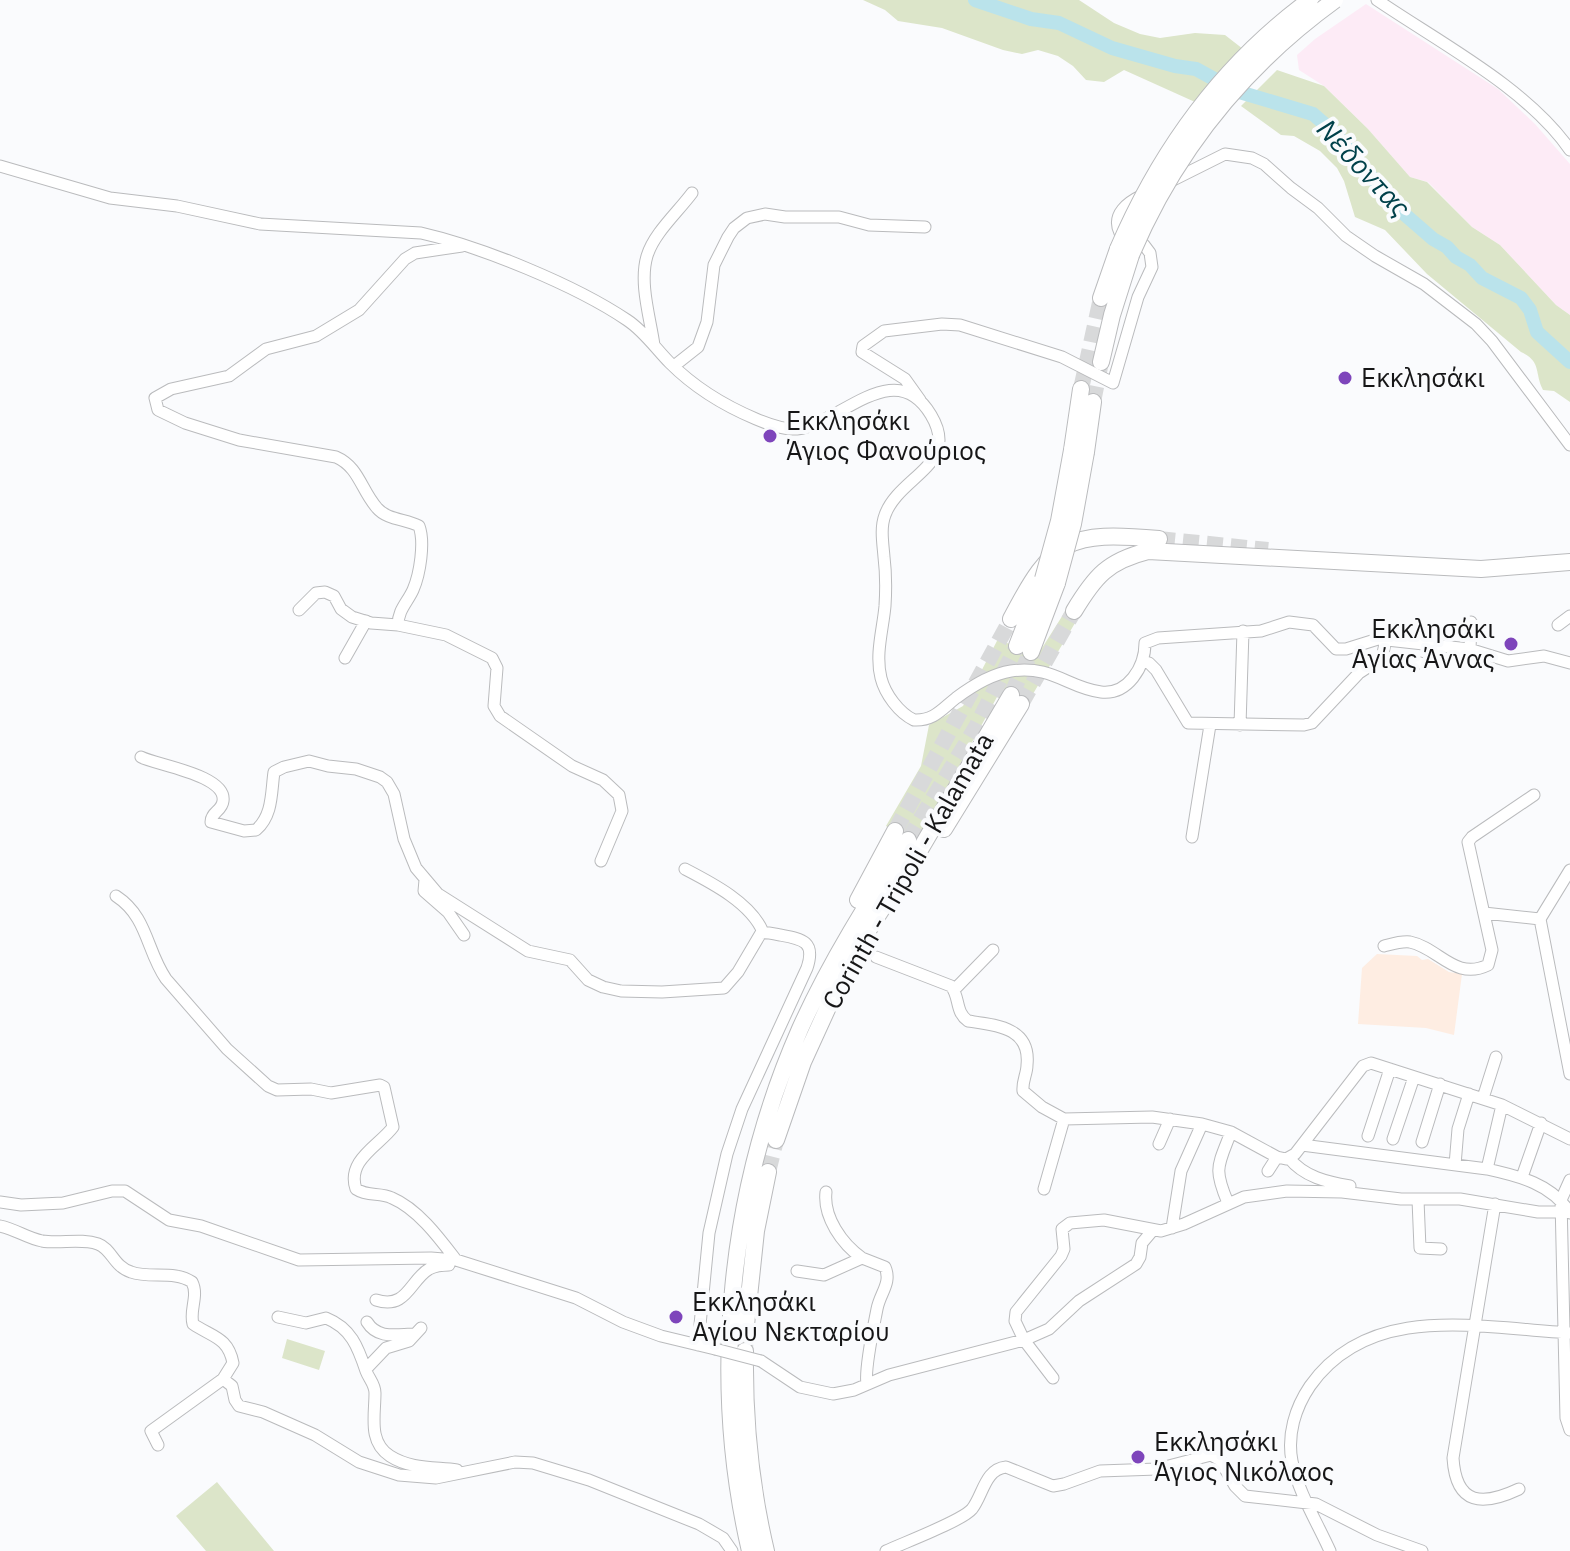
<svg xmlns="http://www.w3.org/2000/svg" width="1570" height="1551" font-family="'IBM Plex Sans',sans-serif">
  <style>
    .industrial { fill: #fdebf6 }
    .education { fill: #feede2 }
    .green { fill: #dce5c9 }
    .lines { fill: none; stroke-linecap: round; stroke-linejoin: round }
    .river { stroke: #bae3eb; stroke-width: 14 }
    .highway-tunnel { stroke: #d8d9da; stroke-width: 16; stroke-dasharray: 16 8; stroke-linecap: butt }
    .minor-casing { stroke: #babbbd; stroke-width: 13 }
    .highway-casing { stroke: #babbbd; stroke-width: 18 }
    .minor { stroke: #fff; stroke-width: 11 }
    .highway { stroke: #fff; stroke-width: 16 }
    .minor-bridge-casing { stroke: #babbbd; stroke-width: 13; stroke-linecap: butt }
    .highway-bridge-casing { stroke: #babbbd; stroke-width: 18; stroke-linecap: butt }
    .minor-bridge { stroke: #fff; stroke-width: 11 }
    .highway-bridge { stroke: #fff; stroke-width: 16 }
    .poi-dot { fill: #7e45bb; stroke: #fafbfd; stroke-width: 3 }
    .labels { text-anchor: middle; stroke-width: 8; stroke-linejoin: round; paint-order: stroke }
    .poi-label { font-size: 26px; fill: #161617; stroke: #fafbfd; text-anchor: start }
    .street-label { font-size: 26px; fill: #161617; stroke: #fafbfd }
    .water-label { font-size: 28px; font-style: italic; fill: #01414a; stroke: #fafbfd }
  </style>
  <rect width="100%" height="100%" fill="#fafbfd"/>
  <path class="industrial" d="M1366,4L1498,89L1535,124L1570,164V315L1556,305L1500,245L1472,227L1428,182L1410,177L1368,129L1324,86L1299,70L1297,55L1315,39Z"/>
  <path class="education" d="M1377,954L1417,956L1422,960L1428,959L1449,972L1462,974L1454,1035L1426,1028L1358,1024L1362,968Z"/>
  <path class="green" d="M863,0H1079L1114,23L1140,34L1160,38L1195,33L1225,35L1243,49L1195,102L1124,70L1104,82L1086,80L1073,66L1058,56L1038,50L1022,54L1003,50L942,28L898,21L885,10Z
    M1277,70L1324,86L1368,129L1410,177L1427,182L1472,227L1500,245L1556,305L1570,315V402L1554,391L1543,390C1534,372 1542,362 1521,352L1427,274L1385,230L1355,217L1344,181L1337,168L1320,151L1294,136L1281,135L1241,106Z
    M1066,610L1078,618L1027,704L1002,688L916,844L865,926L771,1140L784,1085L817,1007L912,842L886,826L921,766L929,725L963,706L998,639L1037,656Z
    M287,1339L325,1351L319,1370L282,1358Z
    M217,1482L274,1551H206L176,1516Z"/>
  <g class="lines">
    <path class="river" d="M975,0L1031,19L1059,23L1112,48L1175,66L1196,69L1236,91L1313,114L1336,134L1395,206L1433,239L1447,247L1456,257L1470,265L1482,278L1521,298L1530,310L1537,332L1570,362"/>
    <path class="highway-tunnel" d="M1081,389L1101,298
      M1093,402L1101,362
      M1159,539L1268,550
      M1011,695L1031,652
      M1021,704L1074,611
      M895,831L1011,619
      M908,840L976,727L1017,646
      M768,1172L776,1140
      M745,1351L746,1325"/>
    <defs>
      <path id="minor" d="M1377,0C1440,43 1527,88 1570,150
        M0,166L110,198L177,206L260,224L421,233C482,247 575,285 627,320C644,331 656,349 670,363C694,387 725,406 756,419C768,424 783,430 797,429C840,424 895,354 931,415C961,465 899,476 885,515C880,528 883,544 884,557C886,573 886,590 885,606C883,629 875,654 881,678C885,694 899,713 914,720C934,721 942,709 956,698C972,686 992,674 1011,671C1053,665 1068,688 1101,692C1128,695 1145,667 1145,643L1158,638L1261,631L1289,622L1313,625L1336,649H1346L1378,639L1469,649L1508,661L1544,656L1570,663
        M1169,182L1225,154L1252,158L1264,164L1291,188L1318,208L1346,236L1375,256L1424,284L1476,324L1492,341L1570,445
        M654,345C650,317 639,283 647,256C654,233 678,212 692,193
        M674,366L698,347L707,322L714,265L728,237L734,228L747,218L765,214L785,217H839L869,225L925,227
        M920,400L905,379L862,352L863,346L884,331L942,324L960,325L1062,357L1113,383L1138,297L1152,267L1150,253L1144,245L1120,233C1111,214 1128,202 1143,195
        M299,610L316,593L325,592L334,596L341,609L352,617L371,623L398,625L446,635L492,658L497,668L494,706L500,716L572,766L603,780L619,795L622,811L601,861
        M398,625C398,610 407,603 413,590C420,574 425,542 419,526C406,519 387,520 377,508C361,490 359,467 336,457L239,440L185,423L158,410L155,398L171,389L229,376L266,349L316,336L359,310L405,259L415,253L462,246
        M1558,625L1570,616
        M1470,650L1471,622
        M345,658L366,621
        M1380,659L1420,663
        M1142,661L1149,663L1156,670L1188,723L1304,725L1312,723L1359,673L1382,658L1386,639
        M1240,725L1243,631
        M141,757C156,765 227,775 223,801C222,811 211,812 211,822L244,831L256,830C273,815 271,793 274,772L284,767L309,761L328,766L356,769L380,777L387,782L394,794L404,839L416,868L438,894L528,951L570,960L588,980L603,987L621,991L662,992L724,988L738,972L761,933C769,932 773,934 780,935C802,939 816,941 807,968L742,1109L727,1154L709,1233L698,1345
        M1192,837L1210,725
        M685,869C712,883 751,903 763,932
        M1570,870L1540,919L1570,1074
        M425,880L424,891L448,912L464,935
        M116,896C148,917 146,950 166,979L227,1049L268,1086L277,1090L311,1089L331,1093L380,1085L384,1087L393,1127C380,1145 346,1160 356,1189C368,1197 380,1192 392,1198C418,1209 440,1239 456,1260
        M1484,913L1540,919
        M1384,946C1392,944 1401,941 1410,942C1439,948 1455,981 1488,965L1492,950L1468,842L1472,837L1534,795
        M876,957L951,986C960,997 955,1012 968,1021C995,1025 1031,1027 1027,1065C1027,1074 1022,1081 1023,1091L1042,1107L1064,1119L1152,1117L1202,1124L1231,1132L1277,1157L1286,1159L1295,1154L1363,1066L1371,1063L1502,1105L1570,1139
        M954,990L993,950
        M1483,1098L1496,1057
        M1368,1136L1390,1069
        M1393,1139L1414,1077
        M1422,1142L1440,1084
        M1159,1144L1170,1119
        M1302,1145L1487,1169C1519,1176 1552,1184 1570,1213
        M1289,1158C1304,1177 1327,1182 1350,1186
        M1455,1165L1458,1129L1469,1094
        M1487,1169L1502,1105
        M1268,1171L1277,1157
        M1522,1177L1541,1123
        M1570,1180L1561,1200L1566,1418L1570,1430
        M1044,1189L1064,1119
        M826,1192C823,1217 842,1244 862,1258
        M1418,1200L1420,1248L1441,1249
        M0,1202L21,1205L63,1203L112,1191H125L169,1220L201,1226L299,1260L431,1258L456,1260L576,1298L623,1322L661,1336L715,1349
        M1228,1203C1213,1168 1218,1166 1231,1132
        M1495,1204L1453,1458C1456,1506 1483,1506 1519,1489
        M0,1226C15,1229 27,1238 42,1241C60,1244 81,1238 98,1244C112,1249 113,1266 131,1272C150,1279 174,1270 192,1282C199,1296 189,1310 193,1324C212,1337 228,1337 233,1363L223,1379L151,1431L158,1445
        M1172,1228L1181,1171L1202,1124
        M797,1271L824,1275L862,1258L885,1267C892,1283 880,1293 877,1309C874,1325 864,1370 867,1384
        M376,1300C407,1310 410,1280 429,1269C435,1266 443,1265 449,1265
        M278,1317L306,1323L326,1318C351,1328 358,1347 366,1371C369,1379 375,1384 375,1393C375,1416 368,1442 390,1456C410,1469 435,1467 457,1470
        M367,1322C378,1340 398,1334 415,1334
        M761,1361L800,1387L833,1394L854,1390L889,1375L1024,1340L1015,1321L1016,1312L1061,1256L1064,1249L1062,1229L1070,1223L1104,1220L1161,1231L1184,1224L1244,1197L1287,1191L1342,1192L1401,1199H1460L1538,1212H1570
        M366,1369L386,1348L409,1341L421,1328
        M1053,1378L1024,1340L1049,1329L1079,1301L1136,1264L1140,1257L1142,1243L1153,1230
        M223,1379L232,1386L235,1400L239,1406L263,1412L315,1435L359,1462L399,1475L436,1478L515,1462L533,1463L589,1480L699,1524L723,1538L732,1551
        M886,1551C903,1543 962,1521 972,1509C983,1495 985,1469 1006,1467L1053,1486L1064,1484L1100,1471L1157,1469L1211,1455L1220,1460L1235,1486L1245,1496L1316,1504L1377,1535L1422,1551
        M1330,1551C1317,1522 1298,1492 1292,1461C1287,1435 1295,1408 1310,1386C1370,1301 1481,1328 1570,1333"/>
      <path id="highway" d="M1101,298L1118,249
        M1101,362L1112,315L1131,255
        M1072,450L1081,389
        M1086,452L1093,402
        M1074,611C1095,576 1108,561 1148,551L1481,569L1570,562
        M1011,619C1053,538 1069,531 1159,539
        M1017,646L1043,579
        M1031,652L1057,583
        M944,829L1021,704
        M858,900L895,831
        M776,1140L803,1062L839,983L869,929L921,848L1011,695
        M746,1325L756,1231L768,1172
        M745,1351C744,1419 750,1484 766,1551
        M750,1551C710,1379 729,1190 800,1029C830,962 869,901 908,840"/>
    </defs>
    <use href="#minor" class="minor-casing"/>
    <use href="#highway" class="highway-casing"/>
    <use href="#minor" class="minor"/>
    <use href="#highway" class="highway"/>
    <defs>
      <path id="minor-bridge" d="M715,1349L761,1361"/>
      <path id="highway-bridge" d="M1118,249C1160,151 1223,64 1310,0
        M1131,255C1175,151 1244,66 1335,0
        M1043,579L1059,521L1072,450
        M1057,583L1073,524L1086,452"/>
    </defs>
    <use href="#minor-bridge" class="minor-bridge-casing"/>
    <use href="#highway-bridge" class="highway-bridge-casing"/>
    <use href="#minor-bridge" class="minor-bridge"/>
    <use href="#highway-bridge" class="highway-bridge"/>
  </g>
  <g class="poi-dot">
    <circle cx="1345" cy="378" r="8"/>
    <circle cx="770" cy="436" r="8"/>
    <circle cx="1511" cy="644" r="8"/>
    <circle cx="676" cy="1317" r="8"/>
    <circle cx="1138" cy="1457" r="8"/>
  </g>
  <g class="labels">
    <g class="poi-label">
      <text x="1361" y="387">Εκκλησάκι</text>
      <text x="786" y="430">Εκκλησάκι<tspan x="786" dy="30">Άγιος Φανούριος</tspan></text>
      <text x="1495" y="638" text-anchor="end">Εκκλησάκι<tspan x="1495" dy="30">Αγίας Άννας</tspan></text>
      <text x="692" y="1311">Εκκλησάκι<tspan x="692" dy="30">Αγίου Νεκταρίου</tspan></text>
      <text x="1154" y="1451">Εκκλησάκι<tspan x="1154" dy="30">Άγιος Νικόλαος</tspan></text>
    </g>
    <g class="street-label">
      <text transform="translate(908 871) rotate(-60)" y="9">Corinth - Tripoli - Kalamata</text>
    </g>
    <g class="water-label">
      <text transform="translate(1364 168) rotate(47)" y="10">Νέδoντας</text>
    </g>
  </g>
</svg>
